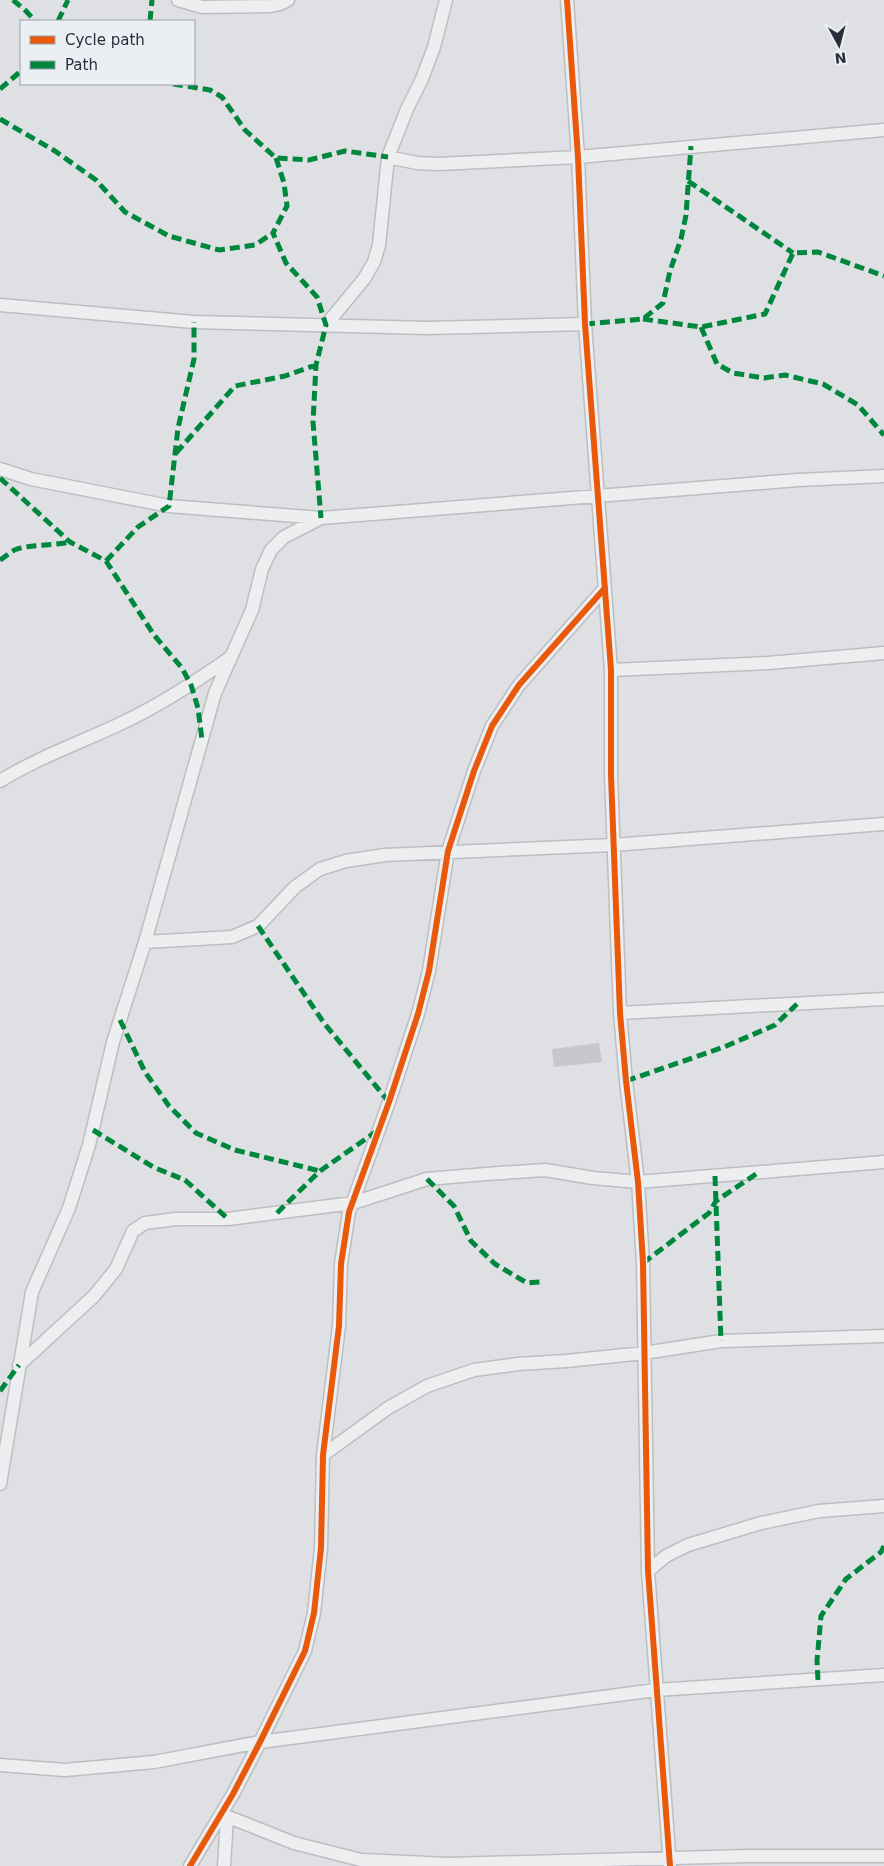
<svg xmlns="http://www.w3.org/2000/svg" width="884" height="1866" font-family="'DejaVu Sans',sans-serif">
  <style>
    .building { fill: #c6c8cb }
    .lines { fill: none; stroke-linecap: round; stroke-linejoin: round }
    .minor-casing { stroke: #bcbec1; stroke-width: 15 }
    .minor { stroke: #edeef0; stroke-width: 12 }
    .quiet { stroke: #00873e; stroke-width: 5; stroke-dasharray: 10 5; stroke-linecap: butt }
    .cycleway-casing { stroke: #ebeff3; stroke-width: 9 }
    .cycleway { stroke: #e8590c; stroke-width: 6 }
  </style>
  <rect width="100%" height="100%" fill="#dee0e3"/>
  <path class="building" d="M599,1043L602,1062L554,1067L552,1049Z"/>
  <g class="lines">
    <defs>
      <path id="minor" d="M178,0L202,7L271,6L280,4L288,0
        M567,0L578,157L585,324L611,670V775L620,1013L626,1081L638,1182L643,1263L648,1571L670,1866
        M388,157L417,163L439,164L578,157L884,130
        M0,305L194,322L427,328L585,324
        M326,325L364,279L374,262L379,245L388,157L407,109L422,79L434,47L446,0
        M0,469L31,479L169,506L321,518L798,480L884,476
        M611,670L768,663L884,653
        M0,781C39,757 82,742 124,722C162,704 197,681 231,657
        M145,942L232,937L258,926L295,887L320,869L346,861L385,855L613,845L884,824
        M620,1013L884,999
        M19,1365L94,1296L116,1269L133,1231L145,1223L176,1219H228L353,1203L427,1179L486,1174L545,1170L593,1178L638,1182L884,1162
        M323,1455L388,1408L427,1386L474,1370L518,1364L566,1361L644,1353L721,1341L884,1336
        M0,1484L32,1292L69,1208L89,1145L113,1042L145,942L215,693L252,610L262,569L271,550L284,537L321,518
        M648,1571L666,1556L688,1545L761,1523L819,1511L884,1506
        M0,1765L65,1770L154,1762L260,1742L656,1690L884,1675
        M221,1814L294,1843L361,1860L449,1864L748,1856H884
        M190,1866L233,1794L260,1742L305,1651L314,1613L321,1548L323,1455L339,1326L341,1264L349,1212L389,1102L418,1014L429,971L448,851L474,771L492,726L519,685L605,588
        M224,1866L227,1817"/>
    </defs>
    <use href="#minor" class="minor-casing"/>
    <use href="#minor" class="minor"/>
    <path class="quiet" d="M13,0L26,11L35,21
      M58,21L68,0
      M150,21L152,0
      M173,84L210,90L222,97L245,130L276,158L309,160L345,151L388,157
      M0,89L21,71
      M0,119L55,151L96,180L125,212L169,236L219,250L255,245L273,233
      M276,158L284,183L287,206L273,233L286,263L317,297L326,325L316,365L313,422L321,518
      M688,181L793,253
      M643,319L701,327L765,314L793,253L818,252L884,276
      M585,324L643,319L663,303L670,271L681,239L686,215L691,146
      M701,327L717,364L733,373L764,378L785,375L823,384L858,405L884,435
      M176,453L235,386L285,376L316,365
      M0,478L70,542L106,561L154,635L182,668L191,685L198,708L202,740
      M0,560C5,557 11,551 17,549C34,544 52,546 70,542
      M106,561L138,527L169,506L178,428L194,359V322
      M258,926L324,1023L389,1102
      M120,1020L145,1072L169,1106L196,1133L235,1150L320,1171
      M626,1081L724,1047L775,1025L797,1004
      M93,1130L153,1167L185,1180L228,1219
      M715,1176L721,1341
      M427,1179L454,1206L471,1241L495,1264L527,1283L540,1282
      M277,1213L320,1171L377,1131
      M643,1263L709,1213L716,1201L759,1172
      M0,1391L19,1365
      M818,1680L817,1661L821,1616L846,1579L881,1552L884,1546"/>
    <defs>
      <path id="cycleway" d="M567,0L578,157L585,324L611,670V775L620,1013L626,1081L638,1182L643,1263L648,1571L670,1866
        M190,1866L233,1794L260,1742L305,1651L314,1613L321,1548L323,1455L339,1326L341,1264L349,1212L389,1102L418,1014L429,971L448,851L474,771L492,726L519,685L605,588"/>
    </defs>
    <use href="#cycleway" class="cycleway-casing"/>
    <use href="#cycleway" class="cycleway"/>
  </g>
  <rect x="20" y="20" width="175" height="65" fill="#ebeff3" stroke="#9ca2a9"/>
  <rect x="30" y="36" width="25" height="8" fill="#e8590c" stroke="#9ca2a9"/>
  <text x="65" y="45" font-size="15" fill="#262f3b">Cycle path</text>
  <rect x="30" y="61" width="25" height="8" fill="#00873e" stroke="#9ca2a9"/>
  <text x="65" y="70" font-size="15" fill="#262f3b">Path</text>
  <g transform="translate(839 45) rotate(173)" stroke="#ebeff3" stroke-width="4" paint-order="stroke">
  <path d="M0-4L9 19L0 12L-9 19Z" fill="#262f3b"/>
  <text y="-8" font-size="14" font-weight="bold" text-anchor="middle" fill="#262f3b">N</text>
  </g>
</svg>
